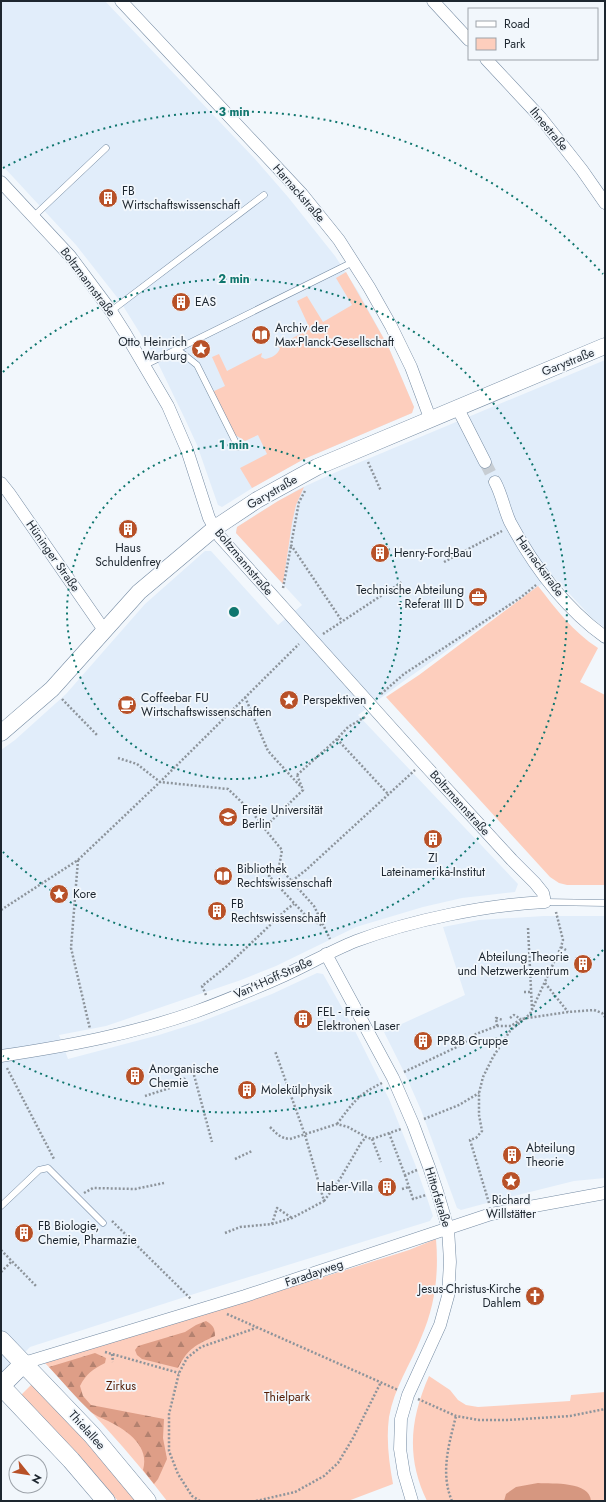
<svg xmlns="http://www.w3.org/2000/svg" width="606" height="1502" font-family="Jost,sans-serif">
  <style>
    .built { fill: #e1edfa }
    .green { fill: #fdcebd }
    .forest { fill: url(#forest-firs) }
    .water { fill: #d69780 }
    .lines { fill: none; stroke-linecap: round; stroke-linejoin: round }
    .minor-tunnel { stroke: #c7cdd3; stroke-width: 12; stroke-dasharray: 12 6; stroke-linecap: butt }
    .service-casing { stroke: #758ba3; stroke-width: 7 }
    .minor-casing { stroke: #758ba3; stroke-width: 13 }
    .tertiary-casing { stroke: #758ba3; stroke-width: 17 }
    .secondary-casing { stroke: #758ba3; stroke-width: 19 }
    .path { stroke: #8d949b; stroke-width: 2.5; stroke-dasharray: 2 2; stroke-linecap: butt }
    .service { stroke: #fff; stroke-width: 6 }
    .minor { stroke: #fff; stroke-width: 12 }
    .tertiary { stroke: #fff; stroke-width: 16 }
    .secondary { stroke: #fff; stroke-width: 18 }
    .ring { fill: none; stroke: #0f766e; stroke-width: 2; stroke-dasharray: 2 4 }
    .labels { text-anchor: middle; stroke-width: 3.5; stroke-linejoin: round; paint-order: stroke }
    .street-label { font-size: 12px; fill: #1d262f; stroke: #f2f7fc }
    .poi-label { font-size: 12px; fill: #1d262f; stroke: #f2f7fc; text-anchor: start }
    .park-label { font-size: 12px; fill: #531b02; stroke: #f2f7fc }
    .centre { fill: #0f766e; stroke: #f2f7fc; stroke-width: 2 }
    .ring-label { font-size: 12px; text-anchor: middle; font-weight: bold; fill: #0f766e; stroke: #f2f7fc; stroke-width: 3.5; stroke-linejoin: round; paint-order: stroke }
  </style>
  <defs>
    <pattern id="forest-firs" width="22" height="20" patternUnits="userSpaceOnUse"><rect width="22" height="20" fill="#de9e87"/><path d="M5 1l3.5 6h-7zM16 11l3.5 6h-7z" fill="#b3816f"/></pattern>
  </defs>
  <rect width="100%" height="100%" fill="#f2f7fc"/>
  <path class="built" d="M1,1H105L255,159L288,197L335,256L359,293L388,346L414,407L412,413L304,459L257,485L222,507L218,505L197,445L185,419L156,359L120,301L76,245L1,164Z
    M605,360V628L592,618L553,576L401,683L358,715L518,884L515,892L462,898L423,907L356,927L276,966L241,980L106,1026L59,1035L68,1059L159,1035L200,1022L272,994L317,973L323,974L353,1027L389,1099L415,1164L427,1198L433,1216L430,1221L194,1294L30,1347L1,1377V750L15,740L66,694L145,604L205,551H211L278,625L302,605L236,533L237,527L257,514L299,489L334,473Z
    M544,916H605V1178L574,1181L498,1200L461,1210L457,1208L421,1110L406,1076L384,1032L465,995L443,927L479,920Z"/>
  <path class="green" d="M346,272L388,346L414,407L412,413L304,459L252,488L240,468L267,454L258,435L245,441L232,433L212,392L225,386L212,357L219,354L227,371L262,353L261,357L265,359C271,358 278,355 280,348L277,346L310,329L297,301L307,296L323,322L352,305L336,278Z
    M304,487L296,505L292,523L283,584L236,533L237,527L278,501Z
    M538,586C556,609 573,632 598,648L580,682L605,695V885H567L559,883L550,877L386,697L419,675Z
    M436,1239C439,1274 435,1306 421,1338C410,1365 394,1388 389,1417C386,1440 389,1462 393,1484L348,1501H167C130,1452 87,1407 44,1362L225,1308L409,1250Z
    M429,1376L450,1390L458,1400L466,1405L478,1407L570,1401L571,1395L605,1392V1501H427C406,1458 410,1419 429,1376Z
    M32,1384L87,1440L139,1501H118L78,1454L21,1395Z"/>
  <path class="forest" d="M206,1321C213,1325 215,1328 215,1336C196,1345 188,1348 178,1368L142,1359L137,1355L135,1350L138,1346L185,1332L196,1325Z
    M95,1353L106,1358L105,1363C93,1369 86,1374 80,1386L83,1396L91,1405L164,1419L163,1438L167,1459L158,1479L154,1484L143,1470C150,1447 128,1431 110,1422C104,1419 96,1416 91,1412C76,1398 63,1382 49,1367Z"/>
  <path class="water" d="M538,1483C553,1484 590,1481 591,1501H504L506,1494L516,1487Z"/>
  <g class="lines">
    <path class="minor-tunnel" d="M485,462L495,482"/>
    <defs>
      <path id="service" d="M33,217L106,148
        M111,311L264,195
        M177,349L197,365L238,447
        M145,365L353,262
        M545,902L605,903
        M1,1206L39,1170L48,1168L103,1223"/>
      <path id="minor" d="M121,1L302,194L339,240L369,287L391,326L411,367L430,418
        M433,1L469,40
        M486,59L541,118L582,170L605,203
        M1,182L70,256L111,311L125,333L168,406L187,450L209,518L220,537L422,762L512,860L535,883L543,893L545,902C485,905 412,920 356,941C331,951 309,964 285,975C256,988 225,1001 195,1012C133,1034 67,1046 1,1056
        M457,407L485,462
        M495,482C502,495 504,509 510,522C533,565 565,608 605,637
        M1,483L9,493L104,630
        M326,954L393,1078L413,1124L429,1167L437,1191L448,1228L450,1262L448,1296L440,1325L408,1395L401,1419L400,1449L404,1474L412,1501
        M24,1363L245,1296L491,1214L605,1193"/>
      <path id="tertiary" d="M1,733L52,689L139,592L215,528L257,500L317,467L605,346"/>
      <path id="secondary" d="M1,1340L92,1435L147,1501
        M1,1386L71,1460L106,1501
        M1,1386L24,1363"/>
    </defs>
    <use href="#service" class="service-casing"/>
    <use href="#minor" class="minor-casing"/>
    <use href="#tertiary" class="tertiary-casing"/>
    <use href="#secondary" class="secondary-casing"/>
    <path class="path" d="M368,462L381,491
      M305,491L299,502L291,545L342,621
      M444,562L502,531
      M283,588L291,546
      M323,634L402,582
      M381,694L404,674L520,598L536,585
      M245,697L268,751L301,787
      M62,699L97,735
      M337,739L388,794
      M118,758L137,764L160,782L228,789L252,812L264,828
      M297,775L303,790L264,828L282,850L279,867L314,906L330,939
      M297,775L337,739L348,727L365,717
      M78,860L71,948L90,1029
      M279,867L269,876L308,918L323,926
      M292,881L306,870L415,770
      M1,910L78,860L160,782L299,644
      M528,928L532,1009
      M561,947L566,950
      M545,983L568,1012
      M524,992H530
      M206,995L202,986L227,966L287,909L294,904
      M510,1018L514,1015L521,1019
      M497,1026L496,1018L503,1020
      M7,1068L54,1159
      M404,1072L461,1045L476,1034L497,1026H511L521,1019L568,1012L594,1010L602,1013L605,1017
      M194,1075L212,1142
      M145,1096L179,1085L185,1078
      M424,1119L459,1105L479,1093
      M337,1124C353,1103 357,1095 382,1083
      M270,1127C277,1134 280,1138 290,1139L337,1124L348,1127L366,1137L372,1139L401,1129
      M389,1133L405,1175L417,1170
      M372,1139L381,1162
      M235,1159L252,1151
      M405,1175L413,1199L426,1195
      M402,1189L409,1187
      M84,1193L93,1188L135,1189L164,1183
      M324,1201L340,1179L361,1143L366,1137
      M489,1203L470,1140L476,1138L482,1131L479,1115V1093L483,1077L493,1057L510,1031L530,1014L561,947L563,940L556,912
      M112,1221L191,1299
      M272,1224L277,1208L292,1218
      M225,1233L240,1227L272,1224L292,1218L324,1201L305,1135L275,1051
      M1,1250L37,1287
      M1,1272L12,1261
      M227,1314L398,1390
      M105,1352L179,1373
      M112,1354L113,1362
      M418,1399L456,1416L479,1420H508L570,1416L605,1409
      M200,1501L192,1496L178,1474L169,1451V1414L179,1373L187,1358L201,1347L256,1328
      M256,1501L295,1492L324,1476L338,1463L353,1438L381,1382
      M452,1501C440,1473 449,1444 456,1416"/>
    <use href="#service" class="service"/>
    <use href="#minor" class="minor"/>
    <use href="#tertiary" class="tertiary"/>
    <use href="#secondary" class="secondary"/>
  </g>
  <g class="ring">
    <circle cx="234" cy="612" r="167"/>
    <path d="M3 372A333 333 0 1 1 3 852"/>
    <path d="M603 950A500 500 0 0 1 3 1056M3 168A500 500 0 0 1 603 274"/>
  </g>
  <defs>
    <symbol id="building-disc" viewBox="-11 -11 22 22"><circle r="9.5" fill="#b85128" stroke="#f2f7fc"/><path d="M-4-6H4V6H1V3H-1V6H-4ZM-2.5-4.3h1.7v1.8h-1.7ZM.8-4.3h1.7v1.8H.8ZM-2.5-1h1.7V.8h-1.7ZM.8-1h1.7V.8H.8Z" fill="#fff"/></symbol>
    <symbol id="library-disc" viewBox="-11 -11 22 22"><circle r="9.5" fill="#b85128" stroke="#f2f7fc"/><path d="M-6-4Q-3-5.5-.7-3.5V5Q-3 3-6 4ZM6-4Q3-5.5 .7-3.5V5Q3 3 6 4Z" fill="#fff"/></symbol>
    <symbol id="sight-disc" viewBox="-11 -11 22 22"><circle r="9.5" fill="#b85128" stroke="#f2f7fc"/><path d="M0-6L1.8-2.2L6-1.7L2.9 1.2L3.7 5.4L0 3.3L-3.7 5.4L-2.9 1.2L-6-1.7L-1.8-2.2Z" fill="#fff"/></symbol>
    <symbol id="office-disc" viewBox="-11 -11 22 22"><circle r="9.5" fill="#b85128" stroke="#f2f7fc"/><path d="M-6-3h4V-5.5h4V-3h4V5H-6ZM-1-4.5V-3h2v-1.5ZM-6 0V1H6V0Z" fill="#fff"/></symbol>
    <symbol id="cafe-disc" viewBox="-11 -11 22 22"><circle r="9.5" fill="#b85128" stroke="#f2f7fc"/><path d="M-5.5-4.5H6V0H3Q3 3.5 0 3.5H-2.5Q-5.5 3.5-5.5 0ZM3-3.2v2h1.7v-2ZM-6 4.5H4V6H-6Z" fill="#fff"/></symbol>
    <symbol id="university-disc" viewBox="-11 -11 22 22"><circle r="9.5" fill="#b85128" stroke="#f2f7fc"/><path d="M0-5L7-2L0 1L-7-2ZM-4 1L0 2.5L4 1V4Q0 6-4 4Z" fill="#fff"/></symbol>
    <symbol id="church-disc" viewBox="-11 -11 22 22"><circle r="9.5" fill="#b85128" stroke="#f2f7fc"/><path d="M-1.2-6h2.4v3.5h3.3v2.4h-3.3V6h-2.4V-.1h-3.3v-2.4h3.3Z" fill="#fff"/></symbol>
  </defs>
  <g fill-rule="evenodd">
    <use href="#building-disc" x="97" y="187" width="22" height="22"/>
    <use href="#building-disc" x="170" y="291" width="22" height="22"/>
    <use href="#library-disc" x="250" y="324" width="22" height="22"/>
    <use href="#sight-disc" x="190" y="338" width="22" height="22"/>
    <use href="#building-disc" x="117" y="518" width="22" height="22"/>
    <use href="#building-disc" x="369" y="542" width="22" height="22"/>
    <use href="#office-disc" x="467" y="586" width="22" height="22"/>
    <use href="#sight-disc" x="278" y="689" width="22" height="22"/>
    <use href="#cafe-disc" x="116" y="694" width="22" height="22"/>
    <use href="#university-disc" x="217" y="806" width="22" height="22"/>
    <use href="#building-disc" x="422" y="828" width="22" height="22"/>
    <use href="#library-disc" x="212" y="865" width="22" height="22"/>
    <use href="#sight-disc" x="48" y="883" width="22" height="22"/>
    <use href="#building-disc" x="206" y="900" width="22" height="22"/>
    <use href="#building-disc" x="572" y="953" width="22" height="22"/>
    <use href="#building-disc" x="292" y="1008" width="22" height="22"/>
    <use href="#building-disc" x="412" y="1030" width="22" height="22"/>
    <use href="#building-disc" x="124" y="1065" width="22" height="22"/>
    <use href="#building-disc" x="236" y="1079" width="22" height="22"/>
    <use href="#building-disc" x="501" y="1144" width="22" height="22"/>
    <use href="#sight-disc" x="500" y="1170" width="22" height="22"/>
    <use href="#building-disc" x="376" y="1176" width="22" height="22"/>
    <use href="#building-disc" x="13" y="1222" width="22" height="22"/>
    <use href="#church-disc" x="524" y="1285" width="22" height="22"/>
  </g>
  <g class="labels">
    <g class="street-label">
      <text transform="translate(549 129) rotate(50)" y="4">Ihnestraße</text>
      <text transform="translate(299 193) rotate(49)" y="4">Harnackstraße</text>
      <text transform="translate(88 282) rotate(53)" y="4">Boltzmannstraße</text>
      <text transform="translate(568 362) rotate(-22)" y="4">Garystraße</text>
      <text transform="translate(272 492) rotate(-30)" y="4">Garystraße</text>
      <text transform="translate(53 556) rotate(55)" y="4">Hüninger Straße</text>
      <text transform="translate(244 562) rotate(50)" y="4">Boltzmannstraße</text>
      <text transform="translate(540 566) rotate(54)" y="4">Harnackstraße</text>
      <text transform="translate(460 803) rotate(48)" y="4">Boltzmannstraße</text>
      <text transform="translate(273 978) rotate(-24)" y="4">Van't-Hoff-Straße</text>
      <text transform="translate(438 1197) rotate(73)" y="4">Hittorfstraße</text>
      <text transform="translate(314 1273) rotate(-19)" y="4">Faradayweg</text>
      <text transform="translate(87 1430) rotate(48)" y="4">Thielallee</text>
    </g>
    <g class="poi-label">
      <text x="122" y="195">FB<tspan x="122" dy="14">Wirtschaftswissenschaft</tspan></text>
      <text x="195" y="306">EAS</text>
      <text x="275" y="332">Archiv der<tspan x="275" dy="14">Max-Planck-Gesellschaft</tspan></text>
      <text x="187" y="346" text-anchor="end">Otto Heinrich<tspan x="187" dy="14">Warburg</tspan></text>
      <text x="128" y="552" text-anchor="middle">Haus<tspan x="128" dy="14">Schuldenfrey</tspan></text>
      <text x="394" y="557">Henry-Ford-Bau</text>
      <text x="464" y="594" text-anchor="end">Technische Abteilung<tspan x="464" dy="14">- Referat III D</tspan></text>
      <text x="141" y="702">Coffeebar FU<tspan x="141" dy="14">Wirtschaftswissenschaften</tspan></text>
      <text x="303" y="704">Perspektiven</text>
      <text x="242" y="814">Freie Universität<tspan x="242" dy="14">Berlin</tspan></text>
      <text x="433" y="862" text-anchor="middle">ZI<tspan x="433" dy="14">Lateinamerika-Institut</tspan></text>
      <text x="237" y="873">Bibliothek<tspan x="237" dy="14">Rechtswissenschaft</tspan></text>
      <text x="73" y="898">Kore</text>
      <text x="231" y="908">FB<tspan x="231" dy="14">Rechtswissenschaft</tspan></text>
      <text x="569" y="961" text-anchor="end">Abteilung Theorie<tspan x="569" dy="14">und Netzwerkzentrum</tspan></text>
      <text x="317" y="1016">FEL - Freie<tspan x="317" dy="14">Elektronen Laser</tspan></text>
      <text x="437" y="1045">PP&amp;B Gruppe</text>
      <text x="149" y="1073">Anorganische<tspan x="149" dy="14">Chemie</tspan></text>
      <text x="261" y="1094">Molekülphysik</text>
      <text x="526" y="1152">Abteilung<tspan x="526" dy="14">Theorie</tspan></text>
      <text x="373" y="1191" text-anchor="end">Haber-Villa</text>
      <text x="511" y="1204" text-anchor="middle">Richard<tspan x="511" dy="14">Willstätter</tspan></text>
      <text x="38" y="1230">FB Biologie,<tspan x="38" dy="14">Chemie, Pharmazie</tspan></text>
      <text x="521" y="1293" text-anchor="end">Jesus-Christus-Kirche<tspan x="521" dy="14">Dahlem</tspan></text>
    </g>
    <g class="park-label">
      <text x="121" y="1390">Zirkus</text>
      <text x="287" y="1401">Thielpark</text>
    </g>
  </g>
  <circle cx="234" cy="612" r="6" class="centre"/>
  <g class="ring-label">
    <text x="234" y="116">3 min</text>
    <text x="234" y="283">2 min</text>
    <text x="234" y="449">1 min</text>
  </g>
  <rect width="606" height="1502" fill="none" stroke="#1d262f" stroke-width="4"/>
  <rect x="468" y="8" width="130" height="52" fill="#f2f7fc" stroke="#9da3aa"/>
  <rect x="476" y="21" width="20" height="6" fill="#ffffff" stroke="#9da3aa"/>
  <text x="504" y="28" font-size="12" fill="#1d262f">Road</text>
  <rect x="476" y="38" width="20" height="12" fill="#fdcebd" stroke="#9da3aa"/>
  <text x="504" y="48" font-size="12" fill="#1d262f">Park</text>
  <g transform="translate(28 1474) rotate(120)"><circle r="19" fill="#f2f7fc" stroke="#9da3aa"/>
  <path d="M0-3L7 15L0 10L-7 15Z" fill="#b85128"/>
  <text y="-6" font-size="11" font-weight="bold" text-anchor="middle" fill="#1d262f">N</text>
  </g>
</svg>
